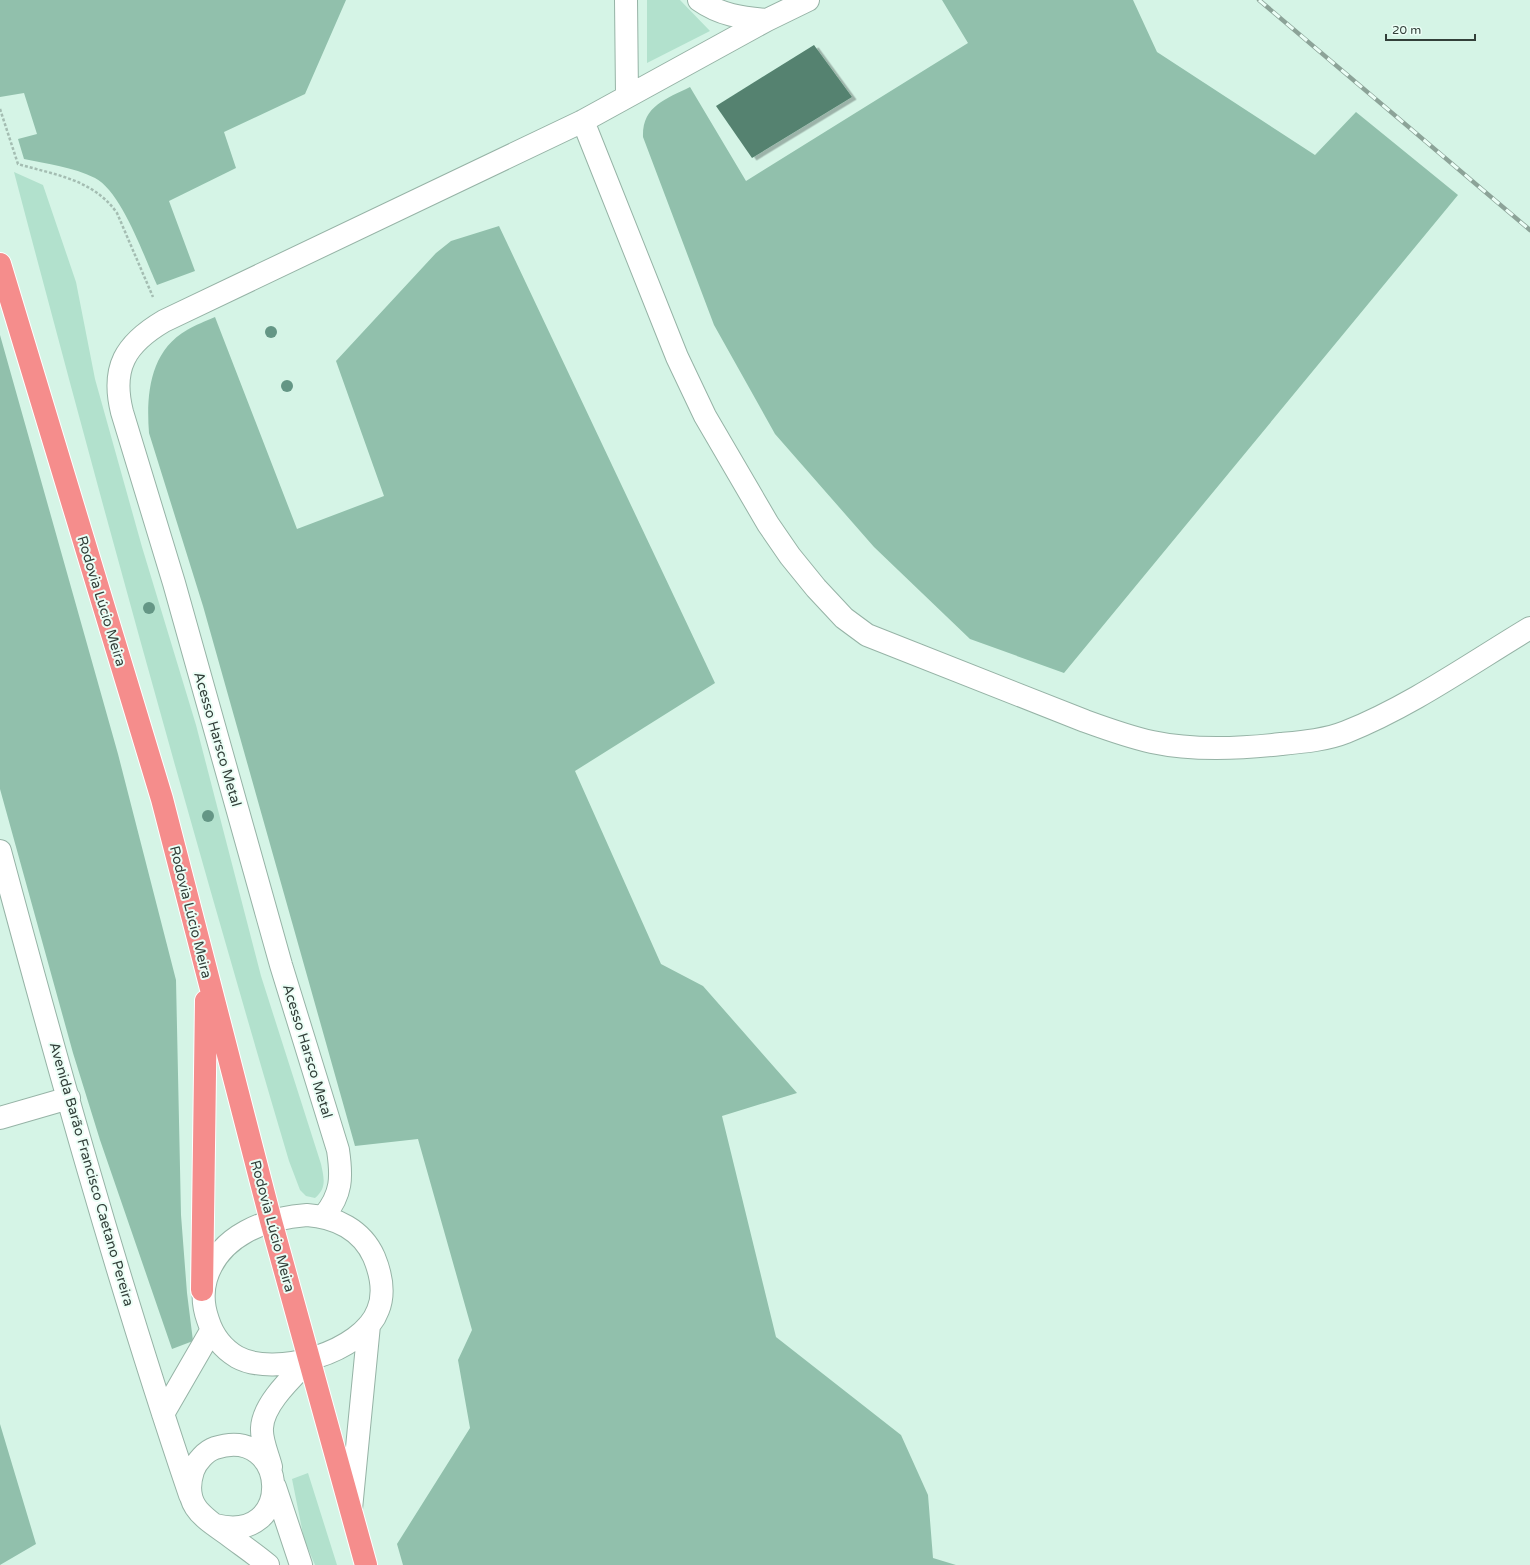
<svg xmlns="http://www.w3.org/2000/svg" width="1530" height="1565" font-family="'Varela Round',sans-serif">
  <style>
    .green { fill: #b2e1cd }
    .forest { fill: #91c0ac }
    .building { fill: #54826f; filter: url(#shadow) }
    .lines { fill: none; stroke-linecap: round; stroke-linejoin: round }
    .minor-casing { stroke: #96b3a6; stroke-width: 24 }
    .highway-casing { stroke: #fff; stroke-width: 24 }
    .path { stroke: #a4bdb2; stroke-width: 2.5; stroke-dasharray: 3 2; stroke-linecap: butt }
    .minor { stroke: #fff; stroke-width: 22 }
    .highway { stroke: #f58d8c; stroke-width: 22 }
    .rail-casing { stroke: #8ca398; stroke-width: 4.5 }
    .rail { stroke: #ebfef6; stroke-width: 3; stroke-dasharray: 9; stroke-linecap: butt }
    .tree { fill: #649685 }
    .labels { text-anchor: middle; stroke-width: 4; stroke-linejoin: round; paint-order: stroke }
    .street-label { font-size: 14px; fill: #323f39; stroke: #ebfef6 }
  </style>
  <defs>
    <filter id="shadow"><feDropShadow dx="4.5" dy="2.5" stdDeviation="0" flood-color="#0004"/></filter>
  </defs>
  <rect width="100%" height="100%" fill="#d5f4e6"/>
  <path class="green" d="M647,0H680L710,31L647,63Z
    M14,172L43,185L76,282L95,379L142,547L196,725L261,976L321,1164C324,1178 327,1188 315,1198L306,1196L300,1190L289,1161C192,833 101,503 14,172Z
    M308,1473L337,1565H315L304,1539L292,1479Z"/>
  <path class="forest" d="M0,0H346L305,94L224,132L236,168L169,201L195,271L157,285C144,257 122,192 95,178C73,167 47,164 24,159L18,139L37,134L24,93L0,97Z
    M942,0H1133L1157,52L1315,155L1356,112L1458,195L1064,673L970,639L874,547L775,434L714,325L643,137C642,106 666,99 690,87L746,181L968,43Z
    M499,226L715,683L575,771L661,964L703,986L797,1093L722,1116L776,1337L901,1435L928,1495L933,1558L956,1565H403L397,1544L470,1428L458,1360L472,1330L418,1139L355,1146L203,606L149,433C146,394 150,351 187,330C195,325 206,321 215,317L297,529L384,496L336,361L436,253L451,241Z
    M0,335L118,754L176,980L181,1215L187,1293L193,1341L172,1349L100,1140L73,1053L0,789Z
    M0,1424L36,1544L0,1565Z"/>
  <path class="building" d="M814,45L852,97L752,158L716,106Z"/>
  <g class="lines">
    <defs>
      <path id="minor" d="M626,0L627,95
        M699,0C720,15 742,18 767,20
        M583,121L677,357L705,416L768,524L790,556L816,588L844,618L867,635L1085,721C1107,729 1129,737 1152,742C1194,751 1238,749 1281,744C1302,742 1326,740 1346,732C1411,706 1470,664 1530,628
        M0,851C58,1067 118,1283 190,1495
        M0,1118L69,1098
        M307,1215C336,1217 362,1230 374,1257C381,1274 385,1293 378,1310C363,1352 275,1378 237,1357C222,1348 213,1336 208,1320C203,1306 202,1293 206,1279C219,1235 266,1218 307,1215Z
        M324,1216C342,1194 342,1177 338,1150L281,965L174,583L122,412C111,368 125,344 164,321L583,121L767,20L808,0
        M163,1414L211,1331
        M271,1467C268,1455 261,1440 262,1428C263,1403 294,1376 310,1359
        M275,1487L301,1565
        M351,1509L369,1325
        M215,1525C296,1546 289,1424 215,1448C206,1451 196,1462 193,1471C182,1505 203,1517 227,1534C240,1544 255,1554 268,1565"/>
      <path id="highway" d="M0,264L162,799L271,1221L366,1565
        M202,1290L206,1001"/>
    </defs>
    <use href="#minor" class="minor-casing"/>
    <use href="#highway" class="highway-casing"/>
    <path class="path" d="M0,109L18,164C55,175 93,179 117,213L153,297"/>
    <use href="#minor" class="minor"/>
    <use href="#highway" class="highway"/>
    <defs>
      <path id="rail" d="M1259,0L1530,230"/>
    </defs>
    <use href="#rail" class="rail-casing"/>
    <use href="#rail" class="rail"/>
  </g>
  <g class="tree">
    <circle cx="271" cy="332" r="6"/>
    <circle cx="287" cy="386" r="6"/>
    <circle cx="149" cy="608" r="6"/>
    <circle cx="208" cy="816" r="6"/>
  </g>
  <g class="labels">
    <g class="street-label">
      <text transform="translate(102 601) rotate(73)" y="5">Rodovia Lúcio Meira</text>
      <text transform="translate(218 739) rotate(74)" y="5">Acesso Harsco Metal</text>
      <text transform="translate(191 912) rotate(76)" y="5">Rodovia Lúcio Meira</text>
      <text transform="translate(308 1051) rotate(73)" y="5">Acesso Harsco Metal</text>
      <text transform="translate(92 1174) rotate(74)" y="5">Avenida Barão Francisco Caetano Pereira</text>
      <text transform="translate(273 1226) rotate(75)" y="5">Rodovia Lúcio Meira</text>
    </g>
  </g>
  <path d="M1386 34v6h89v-6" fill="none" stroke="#323f39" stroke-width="2"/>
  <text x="1392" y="34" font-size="12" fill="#323f39" stroke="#ebfef6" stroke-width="3" paint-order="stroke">20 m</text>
</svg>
